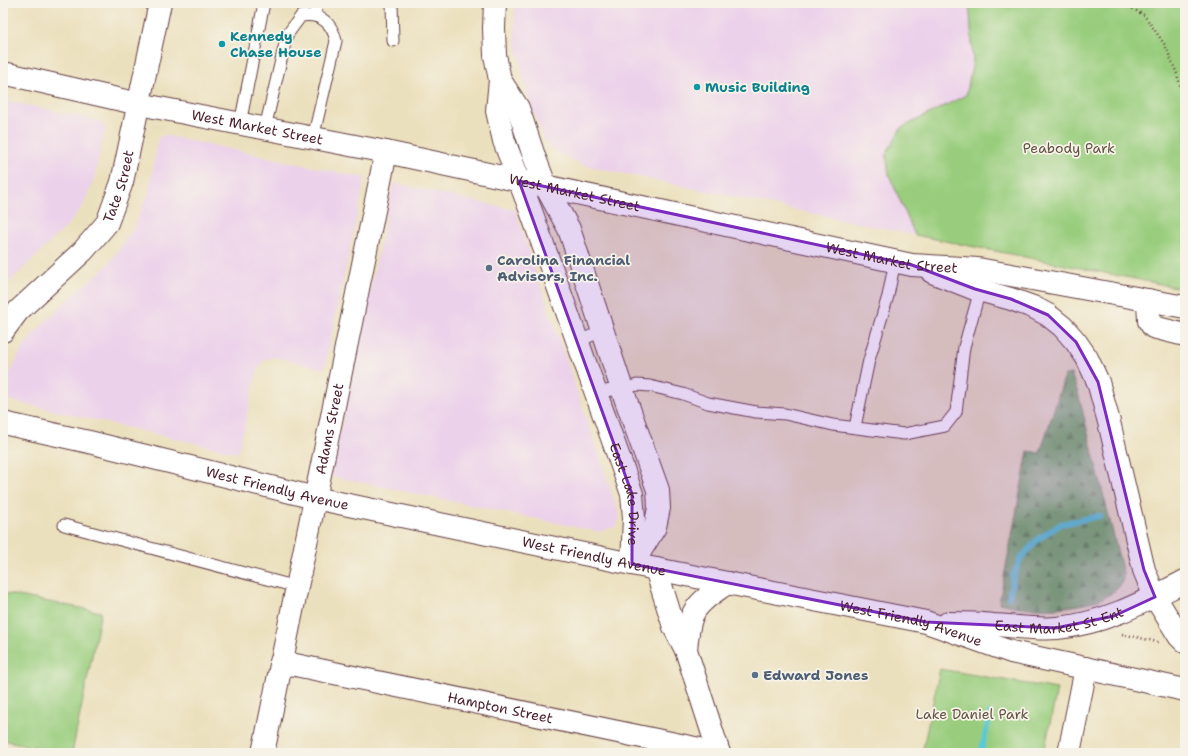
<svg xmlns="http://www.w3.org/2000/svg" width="1188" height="756" font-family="'Shantell Sans',sans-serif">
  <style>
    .built { fill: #ecd1ea }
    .forest { fill: url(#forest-firs); stroke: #62684c }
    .park { fill: #99cd7d; stroke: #727654 }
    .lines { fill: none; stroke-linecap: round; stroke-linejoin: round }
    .stream { stroke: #5cc9d2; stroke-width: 6 }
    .lane-casing { stroke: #623c41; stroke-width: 13 }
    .street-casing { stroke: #623c41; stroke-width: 24 }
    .secondary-casing { stroke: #623c41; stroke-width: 24 }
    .path { stroke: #623c41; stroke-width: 2.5; stroke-dasharray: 1 3; stroke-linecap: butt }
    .lane { stroke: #fff; stroke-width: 11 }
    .street { stroke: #fff; stroke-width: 22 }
    .secondary { stroke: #fff; stroke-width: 22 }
    .marked { fill: #7b2cbf; fill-opacity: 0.2; stroke: #7b2cbf; stroke-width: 3; stroke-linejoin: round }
    .culture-dot { fill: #0f9aa8; stroke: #f7f3e8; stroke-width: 1.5 }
    .service-dot { fill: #5c6f8a; stroke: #f7f3e8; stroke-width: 1.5 }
    .labels { text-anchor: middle; stroke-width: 3.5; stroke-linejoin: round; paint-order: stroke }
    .culture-label { font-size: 14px; font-weight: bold; fill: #0d838f; stroke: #f7f3e8; text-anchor: start }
    .street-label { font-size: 14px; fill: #4a1f2b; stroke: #f7f3e8 }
    .park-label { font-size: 14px; fill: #625344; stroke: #f7f3e8 }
    .service-label { font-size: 14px; font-weight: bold; fill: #4e5e75; stroke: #f7f3e8; text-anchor: start }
  </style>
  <defs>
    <pattern id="forest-firs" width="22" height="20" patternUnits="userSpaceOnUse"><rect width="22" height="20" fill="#7ab06c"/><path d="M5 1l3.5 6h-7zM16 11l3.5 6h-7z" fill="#668f59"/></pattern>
  </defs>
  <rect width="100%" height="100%" fill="#f7f3e8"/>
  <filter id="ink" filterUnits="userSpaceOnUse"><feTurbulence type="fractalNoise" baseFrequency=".025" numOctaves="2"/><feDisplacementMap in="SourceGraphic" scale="8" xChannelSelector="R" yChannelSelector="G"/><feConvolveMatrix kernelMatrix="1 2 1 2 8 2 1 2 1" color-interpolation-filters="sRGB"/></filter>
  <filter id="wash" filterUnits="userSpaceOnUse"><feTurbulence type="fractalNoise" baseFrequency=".012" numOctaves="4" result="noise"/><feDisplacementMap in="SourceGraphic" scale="16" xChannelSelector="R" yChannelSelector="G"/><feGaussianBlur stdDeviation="0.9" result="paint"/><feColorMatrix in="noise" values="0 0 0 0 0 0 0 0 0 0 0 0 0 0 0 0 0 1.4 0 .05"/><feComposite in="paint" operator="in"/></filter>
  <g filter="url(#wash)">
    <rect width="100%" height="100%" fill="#ebe0bd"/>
    <path class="built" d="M515,3H1185V289L915,235L583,165L560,154L544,141L525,86L515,38Z
      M3,100L100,121L105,128L94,179L83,206L65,228L3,288Z
      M164,135L365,178L324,369L275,357L264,360L258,368L238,453L8,400L4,395L3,388L21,351L34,333L70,298L108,265L132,230L148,195L158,138Z
      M393,183L515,210L620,517L617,526L600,532L331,476Z"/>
    <path class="forest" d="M1071,374L1078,393L1123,573C1123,576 1123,580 1122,582C1111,606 1053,610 1030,608C1020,608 1009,605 999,603L1028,451L1040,453L1065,375Z"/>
    <path class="park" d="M968,3H1185V289L915,235L889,175L886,154L901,128L966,95L973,62L970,13Z
      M3,593L101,612L72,753H63L3,740Z
      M940,669L1057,689L1044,753H922Z"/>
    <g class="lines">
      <path class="stream" d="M1009,597L1013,577L1021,558L1038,539L1061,524L1100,516
        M981,753L990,714"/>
    </g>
  </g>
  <g filter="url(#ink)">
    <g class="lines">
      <defs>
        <path id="lane" d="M315,3L316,15
          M392,3L393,41
          M240,124L264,3
          M265,128L287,35L301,16C320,13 332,22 336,41L313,138
          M578,342L603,330
          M595,392L622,389L637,385L650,386L683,394L708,403L756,412L785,414L833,425L904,434L945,426L956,412L964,347L980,290
          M855,427L869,360L888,296L895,261
          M64,525L297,587"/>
        <g id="street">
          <path id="s1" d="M495,3L494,28L495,55L500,80L497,111L504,141L531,211L632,494L634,518L632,564"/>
          <path d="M500,80L518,108L534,156L546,187L569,229L622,389L658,490L659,508L655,527L633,563"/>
          <path d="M1148,300L1149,321L1153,327L1185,335"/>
          <path d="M656,569L674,627L686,650L719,753"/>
          <path d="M686,650C687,639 688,626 692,616C698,601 715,592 727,583"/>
          <path id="s2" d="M281,662L719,753"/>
          <path id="s3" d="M263,753L386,152"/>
          <path d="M1069,753L1086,668"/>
        </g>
        <g id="secondary">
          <path id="s4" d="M3,73L139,104L386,152L912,265L978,269L1185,307"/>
          <path d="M932,272L975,289L1011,299L1033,307L1048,315L1063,327L1076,342L1087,358L1098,382L1109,422L1144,570L1155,597L1179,636L1185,642"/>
          <path id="s5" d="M3,331L18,311L83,251L107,223L122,182L160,3"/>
          <path id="s6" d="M3,423L89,442L315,498L656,569L926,622L1011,652L1185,690"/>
          <path id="s7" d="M948,623C963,623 978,623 993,625C1015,626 1036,630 1057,628C1103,624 1144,602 1185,581"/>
        </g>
      </defs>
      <use href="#lane" class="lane-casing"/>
      <use href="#street" class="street-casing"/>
      <use href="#secondary" class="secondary-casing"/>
      <path class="path" d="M1122,3L1144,15L1165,45L1177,74L1185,102
        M1122,634L1158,642"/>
      <use href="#lane" class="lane"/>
      <use href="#street" class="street"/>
      <use href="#secondary" class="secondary"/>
    </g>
  </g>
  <path class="marked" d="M519,181L912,265L975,289L1011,299L1048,315L1076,342L1098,382L1144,570L1155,597L1114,616L1056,628L926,622L632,564V494Z"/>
  <g class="culture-dot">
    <circle cx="222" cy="44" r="4"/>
    <circle cx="697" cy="87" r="4"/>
  </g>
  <g class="service-dot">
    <circle cx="489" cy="268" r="4"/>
    <circle cx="755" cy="675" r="4"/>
  </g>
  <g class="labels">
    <g class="culture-label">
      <text x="230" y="41">Kennedy<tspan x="230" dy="16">Chase House</tspan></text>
      <text x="705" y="92">Music Building</text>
    </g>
    <g class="street-label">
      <text dy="5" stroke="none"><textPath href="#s4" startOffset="260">West Market Street</textPath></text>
      <text dy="5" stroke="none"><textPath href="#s5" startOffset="189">Tate Street</textPath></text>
      <text dy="5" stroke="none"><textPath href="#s4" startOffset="584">West Market Street</textPath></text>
      <text dy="5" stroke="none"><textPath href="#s4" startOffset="908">West Market Street</textPath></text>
      <text dy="5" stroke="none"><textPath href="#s3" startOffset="331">Adams Street</textPath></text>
      <text dy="5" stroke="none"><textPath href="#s6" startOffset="282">West Friendly Avenue</textPath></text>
      <text dy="5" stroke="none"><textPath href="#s1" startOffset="514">East Lake Drive</textPath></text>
      <text dy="5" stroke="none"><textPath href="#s6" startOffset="606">West Friendly Avenue</textPath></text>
      <text dy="5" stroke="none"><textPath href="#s7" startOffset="112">East Market St Ent</textPath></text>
      <text dy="5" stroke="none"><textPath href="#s6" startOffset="930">West Friendly Avenue</textPath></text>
      <text dy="5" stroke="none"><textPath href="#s2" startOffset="224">Hampton Street</textPath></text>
    </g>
    <g class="park-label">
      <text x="1069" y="153">Peabody Park</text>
      <text x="972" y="719">Lake Daniel Park</text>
    </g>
    <g class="service-label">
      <text x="497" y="265">Carolina Financial<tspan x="497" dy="16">Advisors, Inc.</tspan></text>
      <text x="763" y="680">Edward Jones</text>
    </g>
  </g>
  <rect width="1188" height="756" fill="none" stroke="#f7f3e8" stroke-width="16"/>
</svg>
